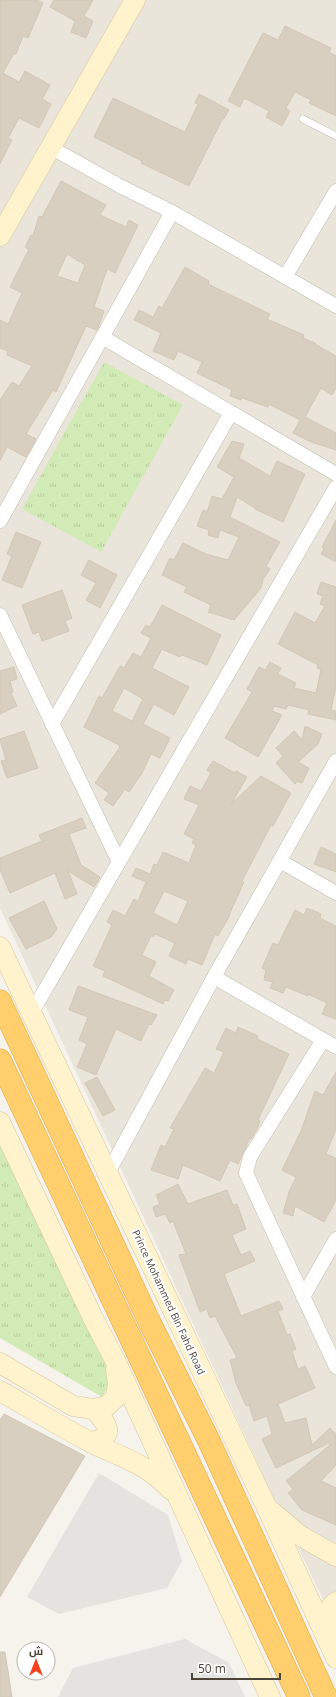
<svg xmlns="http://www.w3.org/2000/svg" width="336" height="1697" font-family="'Open Sans',Cairo,sans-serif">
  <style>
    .residential { fill: #eae5da }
    .park { fill: url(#park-tufts) }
    .parking { fill: #e5e3e0 }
    .building { fill: #d8cfc1; stroke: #d3c7b4; fill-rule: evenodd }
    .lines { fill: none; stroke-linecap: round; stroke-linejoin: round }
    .lane-casing { stroke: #c2bbae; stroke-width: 8 }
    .street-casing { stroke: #c2bbae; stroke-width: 15 }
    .secondary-casing { stroke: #d6c79b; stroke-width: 21 }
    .highway-casing { stroke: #e0a43c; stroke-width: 23 }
    .lane { stroke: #fff; stroke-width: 7 }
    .street { stroke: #fff; stroke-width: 14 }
    .secondary { stroke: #fff3cd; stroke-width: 20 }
    .highway { stroke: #ffcf6e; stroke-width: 22 }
    .labels { text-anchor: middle; stroke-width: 4; stroke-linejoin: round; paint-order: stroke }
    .street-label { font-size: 10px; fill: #4b4439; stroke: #fff }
  </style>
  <defs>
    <pattern id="park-tufts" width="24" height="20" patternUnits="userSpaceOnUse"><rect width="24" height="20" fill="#d2eab5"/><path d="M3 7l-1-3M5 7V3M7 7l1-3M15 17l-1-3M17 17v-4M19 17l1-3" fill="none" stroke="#b6ca9c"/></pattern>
  </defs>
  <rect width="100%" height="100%" fill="#f6f3ec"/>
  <path class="residential" d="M0,0H336V1626L272,1494L0,908Z"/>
  <path class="park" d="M104,362L183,405L101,552L22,509Z
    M0,1131L113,1378L102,1397L0,1338Z"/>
  <path class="parking" d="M99,1473L168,1515L182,1561L167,1588L59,1614L27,1597Z
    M185,1639L229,1663L245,1697H58L73,1668Z"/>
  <path class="building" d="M0,0H37L43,3L28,38L23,36L16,54L14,53L3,73L19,82L25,71L50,85L42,99L51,104L39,128L19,118L8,138L12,140L0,164Z
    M54,0H93L84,16L93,21L86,38L71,32L75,21L50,7Z
    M285,26L331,48L329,52L336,56V116L309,103L311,100L295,92L286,108L290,111L282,126L266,117L269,111L244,98L240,107L228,101L263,33L278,40Z
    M199,94L229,110L224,119L223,118L189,186L141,163L142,161L94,137L113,98L185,132L198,104L195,103Z
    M61,181L106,205L100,215L126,227L129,220L138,225L115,273L107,269L94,307L104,311L98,328L97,330L86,326L56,392L53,390L26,434L36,439L26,457L7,447L0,461V400L12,382L19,386L32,366L7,355L8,351L0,348V320L8,324L22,293L10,287L29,249L25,247L31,235L33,236L39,216L42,217ZM67,254L85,265L78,283L57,276Z
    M185,267L209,281L208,284L270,314L267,319L304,335L303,338L315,343V344L336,356V388L332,395L321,388L305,417L336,433V450L311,442L293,433L300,420L269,404L268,407L242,398L241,400L230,396L232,390L197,373L202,362L178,351L174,360L153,351L161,333L134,320L139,310L153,317L159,306L162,308Z
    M232,441L244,444L239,458L270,476L277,461L305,474L283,522L255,509V508L237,497L230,517L280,542L266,566L270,569L263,579L261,588L234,620L208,612L211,605L184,592L187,587L162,575L170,558L174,560L183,543L206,554L228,560L239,537L220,530L218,538L208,535L209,530L197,526L203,510L207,512L212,496L222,499L234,477L217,467Z
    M336,520V562L321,554L324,548L322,547Z
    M16,532L41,542L22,588L2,580L12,556L7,554Z
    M89,560L117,575L100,608L86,600L96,583L81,575Z
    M321,582L336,587V686L331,710L336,711V720L308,714L309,710L288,705L286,709L274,706L272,711L282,715L258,757L225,738L252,692L247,689L259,667L265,670L270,662L281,668L278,674L296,683L294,688L316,693L321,670L317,668L318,665L278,644L295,612L315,623L325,606L320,604L323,596L317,594Z
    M62,590L72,618L65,621L69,631L42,641L39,632L33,634L22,605Z
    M162,605L221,635L207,665L182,655L180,657L162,649L152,668L189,687L174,715L154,704L143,724L170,738L160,758L151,754L142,773L129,792L125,789L113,806L104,800L109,793L95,783L120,747L119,745L84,727L99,696L102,698L120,666L124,668L133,653L141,657L151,638L141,633L146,625L150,627ZM124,688L143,699L132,721L112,711Z
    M14,667L17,679L10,681L13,692L11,693L17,706L0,714V671Z
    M305,726L322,734L318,744L298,762L309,768L302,783L297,781L295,784L276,763L283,756L276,748L294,731L302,740Z
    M24,731L38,768L7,778L1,761L6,760L0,739Z
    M213,761L235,773L236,771L247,777L231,804L261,776L291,793L273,826L271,825L242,881L244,882L229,915H230L218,936L215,934L202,965L188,959L186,964L169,956L175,943L155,934L153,937L151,936L142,955L156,962L149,976L174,990L168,1001L165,1000L163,1004L103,976L105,971L93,966L112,925L107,922L113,910L125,916L134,899L138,901L146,882L132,876L136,868L150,874L154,864L157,865L163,852L189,863L196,845L192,843L194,839L184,834L199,805L184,799L190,786L201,791L211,773L207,770ZM164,891L188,901L177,925L153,913Z
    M82,818L86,828L69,834L81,865L100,877L94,887L68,871L77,894L65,899L55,873L10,893L0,870V858L42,841L39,835Z
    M321,847L336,854V872L314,864Z
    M44,901L57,929L51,937L26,949L9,918Z
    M307,908L321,914L320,918L336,926V1019L322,1014L327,1003L308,994V996L286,987L283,993L270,988L273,982L264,980L266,970L262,968L273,943L278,945L295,910L304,915Z
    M78,986L157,1015L151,1025L149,1024L141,1041L116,1029L96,1075L77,1067L87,1044L79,1040L88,1017L69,1010Z
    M238,1027L258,1036L257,1039L289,1054L258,1120L260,1121L257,1129L251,1139L250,1138L238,1164L230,1160L220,1181L183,1165L178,1179L151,1170L161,1145L165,1147L174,1129L170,1128L205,1068L214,1073L224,1052L216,1049L226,1028L236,1033Z
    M336,1072V1129L326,1154L336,1158V1200L324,1222L295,1206L293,1216L283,1213L289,1192L296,1177L282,1170L301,1131L315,1091L323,1095Z
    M97,1077L115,1110L103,1116L85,1083Z
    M178,1184L188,1204L227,1190L233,1205L237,1204L246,1229L232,1235L241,1255L250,1251L255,1261L224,1274L241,1316L279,1301L283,1309L278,1311L287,1335L290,1334L296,1349L292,1351L298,1369L305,1366L315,1388L278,1404L285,1423L306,1418L312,1445L330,1428L336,1434V1465L321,1481L336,1488V1525L302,1510L288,1493L293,1489L286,1481L330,1445L329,1443L276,1468L262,1439L272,1434L267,1416L254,1421L249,1405L246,1406L236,1383L230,1360L237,1358L215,1316L210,1318L207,1309L200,1312L179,1255L186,1254L173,1221L170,1223L165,1214L156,1217L153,1207L160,1204L156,1195Z
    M4,1414L85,1456L0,1597V1420Z
    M0,1652H5L12,1697H0Z"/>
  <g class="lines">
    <defs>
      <path id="lane" d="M303,119L336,136"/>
      <path id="street" d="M50,147L120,186L172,212L336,306
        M285,277L336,191
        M102,337L336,474
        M0,521L172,212
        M0,615L119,862
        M52,724L231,413
        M280,861L336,893
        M214,977L336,1047
        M31,1014L336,487
        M323,1040L250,1157L246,1173L336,1367
        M108,1173L214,977L336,761
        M303,1297L336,1239"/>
      <path id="secondary" d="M0,236L135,0
        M0,947L267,1508L336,1658
        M0,1122L92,1316L115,1360L270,1697
        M0,1363L73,1406L93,1409L107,1406L116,1397L118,1384L116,1370
        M0,1391C30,1408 60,1426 90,1442C122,1458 145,1462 171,1490
        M91,1442C117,1437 107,1422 93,1409
        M272,1512L299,1535L336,1556
        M330,1636L329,1609L336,1602"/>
      <path id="highway" d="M0,1001L149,1321L208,1439L326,1697
        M0,1060L299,1697"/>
    </defs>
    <use href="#lane" class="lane-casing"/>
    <use href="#street" class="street-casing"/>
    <use href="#secondary" class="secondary-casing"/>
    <use href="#highway" class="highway-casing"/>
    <use href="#lane" class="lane"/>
    <use href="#street" class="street"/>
    <use href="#secondary" class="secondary"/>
    <use href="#highway" class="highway"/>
  </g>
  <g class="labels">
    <g class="street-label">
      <text transform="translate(169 1302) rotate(65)" y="4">Prince Mohammed Bin Fahd Road</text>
    </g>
  </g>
  <g transform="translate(36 1661)"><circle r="19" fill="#ffffff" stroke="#b7b4b0"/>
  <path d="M0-3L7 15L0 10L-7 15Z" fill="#fc3f1d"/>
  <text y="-6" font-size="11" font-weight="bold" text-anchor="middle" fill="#4b4439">ش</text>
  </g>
  <path d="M192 1673v6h88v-6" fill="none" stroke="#4b4439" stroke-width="2"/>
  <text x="198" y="1673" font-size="12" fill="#4b4439" stroke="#ffffff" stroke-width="3" paint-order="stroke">50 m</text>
</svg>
